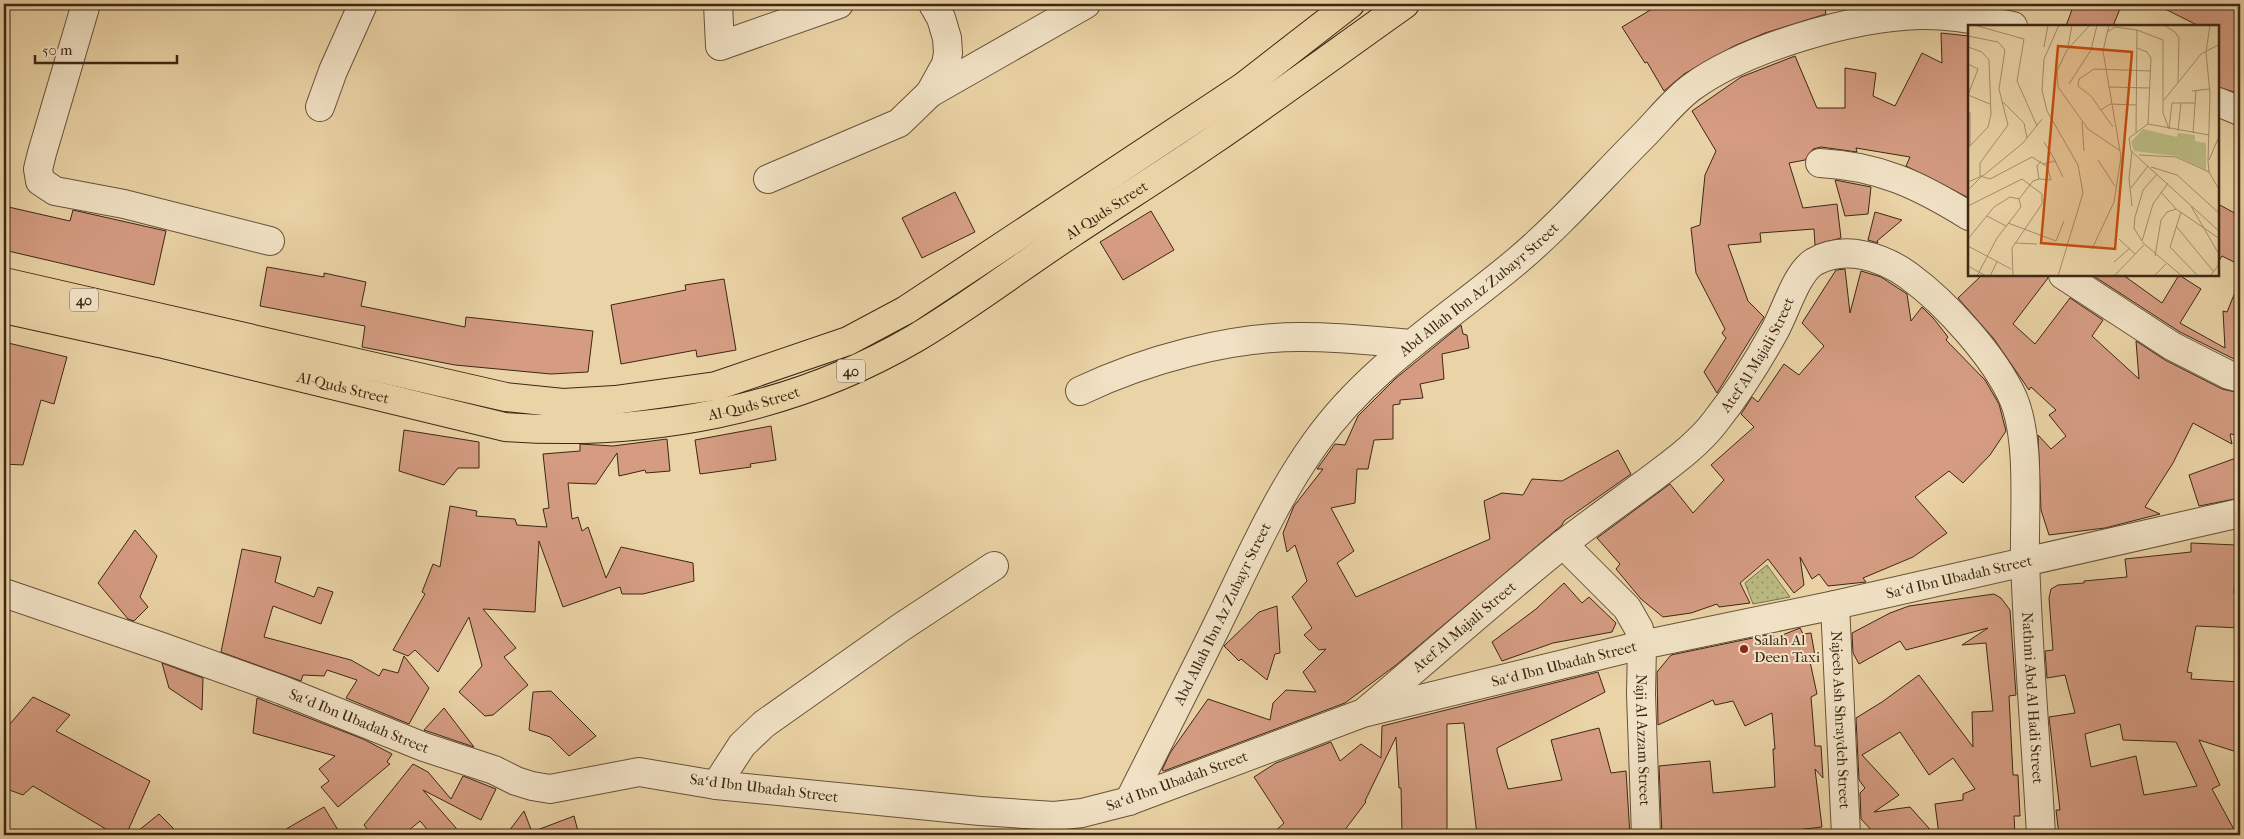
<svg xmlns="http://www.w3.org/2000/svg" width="2244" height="839" font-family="'IM FELL French Canon',serif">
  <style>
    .park { fill: url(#park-dots); stroke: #7c714c }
    .building { fill: #d59c82; stroke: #3c2715; fill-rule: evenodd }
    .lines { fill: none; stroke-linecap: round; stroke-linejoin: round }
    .minor-casing { stroke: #685239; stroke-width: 30 }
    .highway-casing { stroke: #3c2715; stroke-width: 30 }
    .minor { stroke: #f1e2c5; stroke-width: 28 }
    .highway { stroke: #ead3a6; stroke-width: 28 }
    .poi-dot { fill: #8f2418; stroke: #f1e2c5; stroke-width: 2 }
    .labels { text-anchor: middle; stroke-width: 4; stroke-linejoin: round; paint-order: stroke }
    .shield { fill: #f1e2c5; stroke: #725f4a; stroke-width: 1 }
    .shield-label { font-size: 14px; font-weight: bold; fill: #3c2715 }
    .street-label { font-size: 15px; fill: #3c2715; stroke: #f1e2c5 }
    .poi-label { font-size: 15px; fill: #3c2715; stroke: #f1e2c5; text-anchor: start }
    .inset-road { fill: none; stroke: #a48e6c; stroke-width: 1 }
    .view { fill: #c64f0e; fill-opacity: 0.15; stroke: #c64f0e; stroke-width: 2.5 }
    .inset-edge { fill: none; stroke: #3c2715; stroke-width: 2.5 }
  </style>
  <defs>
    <pattern id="park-dots" width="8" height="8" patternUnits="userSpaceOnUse" patternTransform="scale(1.25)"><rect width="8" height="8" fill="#bbbb83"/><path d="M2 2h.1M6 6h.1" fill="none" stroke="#99986a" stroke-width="1.8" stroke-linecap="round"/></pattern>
  </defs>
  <rect width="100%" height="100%" fill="#ead3a6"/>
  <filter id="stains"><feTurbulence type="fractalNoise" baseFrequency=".004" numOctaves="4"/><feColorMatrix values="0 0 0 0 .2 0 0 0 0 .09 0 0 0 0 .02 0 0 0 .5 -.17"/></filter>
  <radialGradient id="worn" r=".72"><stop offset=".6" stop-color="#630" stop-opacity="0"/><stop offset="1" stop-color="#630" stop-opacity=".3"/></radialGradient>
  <path class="park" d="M1767,565L1790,597L1753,604L1745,583Z"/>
  <path class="building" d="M1650,4H1824L1826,14L1765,33L1734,46L1684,74L1664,91L1647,62L1645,63L1622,27L1652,9Z
    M2074,4H2122L2113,26H2066Z
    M2155,4H2240V94L2218,87V26H2199Z
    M1941,33L1969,36V198L1906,166L1910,157L1856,148L1857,152L1821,147L1813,149L1805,160L1789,163L1803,208L1837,204L1841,238L1815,245L1814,229L1760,233L1761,242L1728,245L1748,301L1764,317L1717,393L1704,372L1726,338L1722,333L1725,329L1696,273L1691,228L1700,225L1705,175L1716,151L1692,111L1741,77L1795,56L1817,108H1845V68L1876,73L1873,96L1895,106L1922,53L1942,63Z
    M1835,180L1871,187L1868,214L1845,216Z
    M955,192L975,232L922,258L902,218Z
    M2218,204L2240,216V265L2222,256L2218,262Z
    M4,206L70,221L73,210L166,231L154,285L4,250Z
    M1151,211L1174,250L1123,280L1100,242Z
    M1875,212L1902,220L1877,241L1878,243L1868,240Z
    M267,267L324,277V273L366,282L361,306L465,327L466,317L593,331L588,372L551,374L455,365L362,347L365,326L260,306Z
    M1845,269L1850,313L1861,271L1881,277L1907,294L1911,321L1922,307L1934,319L1948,337L1946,340L1985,380L1999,404L2006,431L1990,455L1963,483L1949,471L1915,497L1947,533L1913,557L1863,578L1866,582L1828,586L1819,574L1812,579L1800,557L1804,585L1794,593L1768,559L1740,583L1750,603L1719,607L1717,604L1691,613L1663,617L1641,599L1616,569L1620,564L1597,538L1670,484L1693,513L1724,480L1711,465L1754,427L1741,414L1752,397L1758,402L1784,364L1799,375L1824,346L1802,323L1836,270Z
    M1982,275H2048V278L2013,324L2035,344L2070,298L2103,320L2092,336L2139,379L2136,341L2165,360L2222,389L2240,393V435L2230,434L2232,444L2193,423L2173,463L2145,507L2160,514L2105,528L2049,535L2041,510L2038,435L2051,449L2066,436L2049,415L2056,410L2031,387L2029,390L1994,339L1958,298Z
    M2092,275H2123L2162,303L2179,275L2201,289L2180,323L2225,348L2223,311L2227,312L2240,280V362L2180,332Z
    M724,279L736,350L697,357L696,350L621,364L611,305L686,290L685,285Z
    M1461,325L1463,334L1467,335L1469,348L1442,354L1444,379L1420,384L1423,398L1400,400V404L1393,405V439L1374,440L1368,469H1357L1355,503L1331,508L1354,551L1337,563L1356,597L1490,539L1484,501L1502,493L1523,495L1532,479L1562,481L1618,450L1631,474L1564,521L1562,525L1396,665L1345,703L1164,771L1162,770L1170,753L1208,699L1270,720L1273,703L1286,690L1316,692L1303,672L1326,649L1319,650L1304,635L1312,628L1292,597L1307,581L1295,545L1287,552L1283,533L1294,506L1323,469H1317L1335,444L1345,445L1358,416L1395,379Z
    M4,342L67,357L54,404L41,400L23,465L4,464Z
    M771,426L776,460L750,464L751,467L700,474L695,440Z
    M404,430L479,442V468H458L444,485L399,471Z
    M667,439L670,471L646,473L645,470L619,476L617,453L596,484L568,483L572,519L578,517L582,531L588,527L606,578L621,547L693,563L694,581L643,594H622L620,587L563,607L539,541L535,612L483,609L516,648L504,657L528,685L493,715L485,716L459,692L482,666L469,617L438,672L415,650L408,656L393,650L425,594L422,592L433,564L440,567L450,506L477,511L476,516L515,519L517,525L547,527L543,509L549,508L543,454L580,451V444L613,446Z
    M2236,458L2240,476V498L2199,506L2189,475Z
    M135,530L157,556L140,597L148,607L134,621L128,619L98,583Z
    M2191,543L2236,545L2234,594L2240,595V628L2196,626L2187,672L2192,673L2191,679L2240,682V753L2199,740L2220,785L2212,789L2237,835H2059L2056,810H2060L2049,717L2075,713L2065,675L2047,678L2045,651L2053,650L2049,598L2051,589L2058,585L2084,583V581L2127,577L2125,559L2191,552ZM2120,724L2123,740L2176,742L2197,786L2144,795L2136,756L2091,767L2085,734Z
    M242,549L281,557L275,582L314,597L318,587L333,592L321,624L273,606L264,637L351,660L379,676L383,669L398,673L404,656L429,688L409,724L346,698L357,680L327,670L324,676L303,675L301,681L221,652Z
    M1564,583L1582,603L1589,597L1616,623L1612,632L1553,643L1502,661L1492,642L1536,609Z
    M1994,594L2001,598L2010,610L2016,695L2009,696L2013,775H2018L2020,816H2014L2015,835H1939L1935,804L1963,800V794L1975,789L1953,758L1929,775L1900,732L1862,755L1899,795L1874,812L1910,807L1935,835H1876L1861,819L1860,793L1865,788L1859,780L1856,718L1882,702L1919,675L1973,747L1972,712L1993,711L1986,643L1962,645L1988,628L1906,650L1900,641L1859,664L1853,653L1852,633L1890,613L1909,606Z
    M1277,606L1280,653L1275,654L1267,680L1241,659L1239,661L1224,646L1259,612Z
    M1800,628L1803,634L1811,633L1815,656L1809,657L1817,694L1811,697L1815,746H1821L1823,778L1815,769L1822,827L1771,833L1772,835H1662L1659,766L1710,761L1713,793L1775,787L1773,749H1775L1772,713L1745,726L1733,701L1715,705L1713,700L1658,725L1657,672L1671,655L1772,634L1775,638Z
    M162,663L203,678L202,710L169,688Z
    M1598,672L1605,692L1497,748V751L1508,789L1562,780L1551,740L1599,728L1611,773L1626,771L1630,835H1477L1464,723L1447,724V835L1402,834L1401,788H1399L1396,737L1365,801L1366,802L1341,835H1271L1284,823L1254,777L1276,763L1331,742L1340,761L1361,744L1381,758L1382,726Z
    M551,691L596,736L569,756L550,737L529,730L533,692Z
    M33,697L70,715L56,731L150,781L126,835H116L33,786L23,795L4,788V731Z
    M257,698L363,739L392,754L387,762L390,764L338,807L321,787L329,781L319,769L335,756L253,733Z
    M444,708L474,747L424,730Z
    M413,764L428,772L451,799L463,776L496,789L481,820L423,790L462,835H432L420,821L403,835H372L364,825Z
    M324,807L341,835H276Z
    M524,811L532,832L574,816L579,835H506Z
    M159,814L180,835H133Z"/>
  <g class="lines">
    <defs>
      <g id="minor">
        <path d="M86,4L42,153L38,169L40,181L55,191L124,204L270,241"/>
        <path d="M718,4L720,46L839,4"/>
        <path d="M930,93L1086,4"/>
        <path d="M2218,102L2240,111"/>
        <path d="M320,107L333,71L363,4"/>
        <path d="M1820,163C1879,166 1919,185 1969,216"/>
        <path d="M768,179L899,123L930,93L946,64L948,53L947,38L941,18L933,4"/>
        <path d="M2063,275L2172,346L2229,375L2240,378"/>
        <path d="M1080,391C1145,360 1232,336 1304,337C1340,337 1376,341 1411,344"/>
        <path id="s1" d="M1563,544L1627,608L1639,629L1642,645L1641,694L1646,835"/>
        <path d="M4,593L162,647L282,690L424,747L494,770L516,781L532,786L550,789L639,772L716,785L980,811L1054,816L1082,813L1129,801L1363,713L1642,645L1835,605L2240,513"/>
        <path id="s2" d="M1835,605L1846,835"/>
        <path id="s3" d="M1367,710C1432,655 1496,598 1563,544C1593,521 1624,499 1655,476C1676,460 1699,443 1715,422C1737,394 1757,363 1774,332C1785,313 1796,273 1814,262C1845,244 1883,257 1909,276C1946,303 1994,356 2013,398C2031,440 2024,512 2025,559C2028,651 2036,743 2041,835"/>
        <path d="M716,785L742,745L764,724L900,628L994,566"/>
        <path id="s4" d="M1129,801C1161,737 1194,673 1225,609C1253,551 1278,495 1316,442C1368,368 1448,319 1517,261C1562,223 1601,178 1643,136C1658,121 1674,100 1692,87C1746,48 1852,17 1919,15C1951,14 1982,21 2013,26"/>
      </g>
      <g id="highway">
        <path d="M4,282L506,397L563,403L615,400L716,386L848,341L906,310L1243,87L1350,4"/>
        <path id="s5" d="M4,309L159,343L505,427C647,437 790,411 914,339C967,308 1020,267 1072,233C1117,203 1164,174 1209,143C1275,98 1340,50 1405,4"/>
      </g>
    </defs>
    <use href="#minor" class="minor-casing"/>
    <use href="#highway" class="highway-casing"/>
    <use href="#minor" class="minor"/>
    <use href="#highway" class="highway"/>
  </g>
  <circle class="poi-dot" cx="1744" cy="649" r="5"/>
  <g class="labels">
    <g class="shield">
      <rect x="70" y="288.5" width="28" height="23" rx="4"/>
      <rect x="837" y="359.5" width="28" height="23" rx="4"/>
    </g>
    <g class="shield-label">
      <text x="84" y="305">40</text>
      <text x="851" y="376">40</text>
    </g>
    <g class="street-label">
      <text dy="5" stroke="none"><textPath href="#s5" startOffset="1171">Al-Quds Street</textPath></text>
      <text dy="5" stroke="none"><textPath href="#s4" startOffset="629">Abd Allah Ibn Az Zubayr Street</textPath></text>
      <text dy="5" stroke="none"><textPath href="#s3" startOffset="532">Atef Al Majali Street</textPath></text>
      <text dy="5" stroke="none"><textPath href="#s5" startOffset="348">Al-Quds Street</textPath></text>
      <text dy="5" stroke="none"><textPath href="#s5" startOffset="766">Al-Quds Street</textPath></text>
      <text transform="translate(1959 577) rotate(-13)" y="5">Saʻd Ibn Ubadah Street</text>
      <text dy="5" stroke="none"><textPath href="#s4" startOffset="209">Abd Allah Ibn Az Zubayr Street</textPath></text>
      <text dy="5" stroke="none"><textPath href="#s3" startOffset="128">Atef Al Majali Street</textPath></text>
      <text transform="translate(1564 664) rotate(-14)" y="5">Saʻd Ibn Ubadah Street</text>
      <text dy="5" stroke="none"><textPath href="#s3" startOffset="1206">Nathmi Abd Al Hadi Street</textPath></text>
      <text dy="5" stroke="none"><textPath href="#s2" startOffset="115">Najeeb Ash Shraydeh Street</textPath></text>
      <text transform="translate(359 721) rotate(22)" y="5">Saʻd Ibn Ubadah Street</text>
      <text dy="5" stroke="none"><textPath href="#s1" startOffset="226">Naji Al Azzam Street</textPath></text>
      <text transform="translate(1177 781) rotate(-20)" y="5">Saʻd Ibn Ubadah Street</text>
      <text transform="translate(764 788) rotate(7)" y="5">Saʻd Ibn Ubadah Street</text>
    </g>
    <g class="poi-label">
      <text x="1754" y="645">Salah Al<tspan x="1754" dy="17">Deen Taxi</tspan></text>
    </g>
  </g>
  <g transform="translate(1968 25)">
    <rect width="251" height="251" fill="#ead3a6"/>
    <path d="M175,104L209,112L210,108L227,110V116L238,118V145L208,131L166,126L163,117Z" fill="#bbbb83"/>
    <path class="inset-road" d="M6,0L56,14L49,56L69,101M122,0L99,25L89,46L90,62L120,104L151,125M196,0L207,7L211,13L210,58M242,0L238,27L242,69L240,136L241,147L252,166M139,7L147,2L169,5L195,15V88L201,104M0,11L30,17L37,25L31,64L40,100L12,138V151L22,154L64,132L75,139L87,136L95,152M0,22L14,27L21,35L23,89L20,102L0,123M76,22L80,0M100,22L104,0M169,23L179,27L183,33L180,99M0,39L10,44L0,70M101,59L123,25L129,0M140,62L182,63M224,66L241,64M0,70L22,79M196,75L233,29L252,19M35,77L56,98L59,113M133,85L142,79L168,80M2,87V121M114,97L116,126M180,99L241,110M145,102L123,71L110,61L111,54L126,44L183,46M201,104L204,78H227M210,106L213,78M168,107L169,5M225,108L228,65M76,117L88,137M163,126L252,207M163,126L161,113L180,99M171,130L208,132L241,147M130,135L147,161M241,135L252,109M183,142L209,150L252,189M189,149L175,165L167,192L166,203L174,216L185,179L200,158M71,154L83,155L79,141L75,139M0,157L16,150L55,118L74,94M163,163L180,141M0,165L13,152M193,167L208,184L252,214M51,174L65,156L71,154L69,141L73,136M0,181L54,154L74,169V179L44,223L45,251M164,181L161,153L164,126M223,181L252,231M213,187L202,222L230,251M19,191L38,201M40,198L88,216L96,196M208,201L246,247M0,214L26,182L42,172L51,174M151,214L167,229M174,217L214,251M47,218L69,219M0,221L43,244M124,224L146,177L153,132L135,26L141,0M187,231L193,195L199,187L208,184M146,237L161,224M0,241L18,251M243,250L250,241L251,230M9,251L29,213L53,182L51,174M22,251L29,237M90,251L115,168L110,140L79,86L74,65L76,34L91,0M146,251L176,220M186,251L198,239"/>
    <path class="view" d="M90,21L164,27L147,224L73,218Z"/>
    <rect width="251" height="251" class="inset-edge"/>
  </g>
  <rect width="2244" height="839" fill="none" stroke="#ead3a6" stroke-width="20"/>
  <rect x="5" y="5" width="2234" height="829" fill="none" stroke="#3c2715" stroke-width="2.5"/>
  <rect x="10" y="10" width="2224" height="819" fill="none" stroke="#3c2715"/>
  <path d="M35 55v8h142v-8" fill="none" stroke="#3c2715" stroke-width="2.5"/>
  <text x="42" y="55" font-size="15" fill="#3c2715" stroke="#f1e2c5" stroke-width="4" paint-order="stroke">50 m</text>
  <rect width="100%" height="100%" filter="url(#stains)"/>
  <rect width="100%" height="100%" fill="url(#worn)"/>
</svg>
